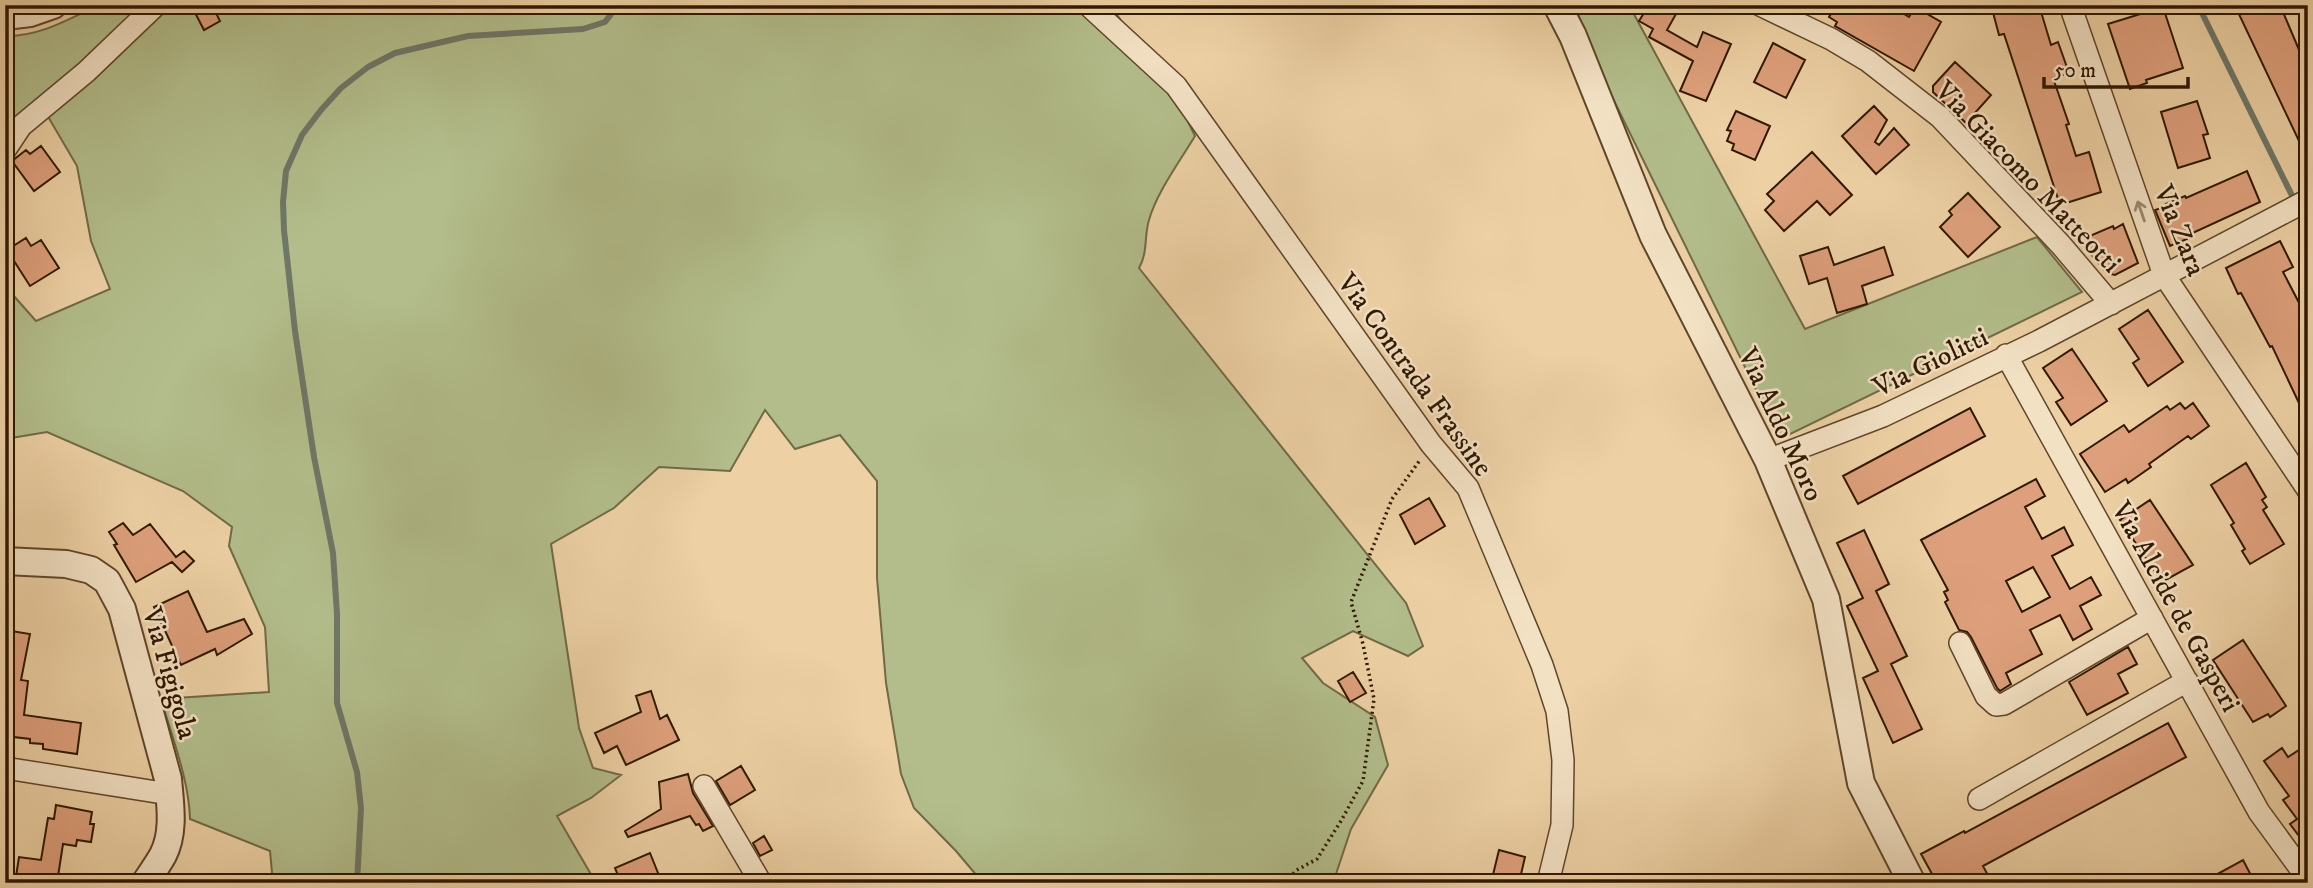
<svg xmlns="http://www.w3.org/2000/svg" width="2313" height="888" font-family="'IM FELL DW Pica',serif">
  <style>
    .green { fill: #b2bd8b; stroke: #716a46; stroke-width: 2 }
    .lines { fill: none; stroke-linecap: round; stroke-linejoin: round }
    .stream { stroke: #6f7767; stroke-width: 6 }
    .building { fill: #dea07c; stroke: #301800; stroke-width: 2; fill-rule: evenodd }
    .minor-casing { stroke: #5f4629; stroke-width: 24 }
    .tertiary-casing { stroke: #5f4629; stroke-width: 30 }
    .path { stroke: #301800; stroke-width: 3.5; stroke-dasharray: 2 3.5; stroke-linecap: butt }
    .minor { stroke: #f3e1c4; stroke-width: 21 }
    .tertiary { stroke: #f3e1c4; stroke-width: 26 }
    .oneway { stroke: #9b876c }
    .labels { text-anchor: middle; stroke-width: 5; stroke-linejoin: round; paint-order: stroke }
    .street-label { font-size: 28px; fill: #301800; stroke: #f3e1c4 }
  </style>
  <rect width="100%" height="100%" fill="#edd1a5"/>
  <filter id="stains"><feTurbulence type="fractalNoise" baseFrequency=".00286" numOctaves="4"/><feColorMatrix values="0 0 0 0 .2 0 0 0 0 .09 0 0 0 0 .02 0 0 0 .5 -.17"/></filter>
  <radialGradient id="worn" r=".72"><stop offset=".6" stop-color="#630" stop-opacity="0"/><stop offset="1" stop-color="#630" stop-opacity=".3"/></radialGradient>
  <path class="green" d="M99,5H1110L1177,99L1195,136C1180,161 1157,192 1149,220C1144,236 1148,253 1139,268L1406,603L1423,646L1408,656L1353,631L1302,658L1323,683L1375,717L1388,765L1351,829L1333,883H983L956,851L914,808L901,774L886,683L877,578V481L840,435L795,449L765,410L730,471L659,467L614,508L551,544L579,728L593,768L621,775L591,798L557,816L596,883H273L270,851L190,819C189,780 172,737 161,699L269,692L265,627L229,546L232,527L183,491L47,432L5,439V286L36,321L110,289L91,241L77,166L43,108L5,130V36C39,37 69,19 99,5Z
    M1575,5H1629L1805,329L2037,237L2082,292L1782,438L1770,418L1594,60Z"/>
  <g class="lines">
    <path class="stream" d="M2198,5L2308,228
      M357,883L361,808L357,772L337,703V614L333,553L314,457L295,331L284,230L283,202L286,171L302,135L321,110L341,88L368,67L395,53L468,36L583,29L605,22L618,5"/>
  </g>
  <path class="building" d="M191,5H212L220,21L204,30Z
    M1649,5H1681L1667,30L1697,47L1703,32L1731,44L1706,101L1680,91L1693,61L1649,37L1653,29L1639,21Z
    M1836,5H1889L1909,17L1915,7L1941,22L1914,71L1835,26L1837,22L1829,17Z
    M1991,5H2039L2051,45L2058,42L2069,73L2053,78L2069,124L2066,125L2076,156L2089,152L2101,192L2060,205L2004,34L1999,35Z
    M2248,5H2280L2308,71V160L2237,10Z
    M2163,7L2183,68L2146,80L2147,83L2130,89L2108,24Z
    M1773,43L1805,60L1786,98L1754,82Z
    M1955,62L1991,95L1966,123L1933,92V86Z
    M2197,101L2208,134L2203,135L2210,158L2178,168L2161,112Z
    M1874,106L1887,120L1875,142L1879,145L1894,128L1909,145L1876,174L1842,136Z
    M1736,111L1770,126L1755,160L1732,150L1734,144L1727,141L1731,131L1727,130Z
    M41,146L60,172L34,191L12,161L26,150L30,154Z
    M1812,152L1852,195L1830,215L1817,201L1784,231L1765,210L1774,201L1767,194Z
    M2247,171L2260,202L2186,236L2187,239L2170,246L2155,210L2167,206L2166,204L2185,196L2186,198Z
    M1968,193L2000,227L1968,257L1940,227L1952,215L1949,211Z
    M2123,224L2138,263L2115,275L2107,273L2090,253L2085,238L2113,226L2114,229Z
    M26,238L31,246L41,240L59,268L30,286L7,250Z
    M2280,241L2293,267L2283,272L2308,320V422L2272,346L2270,347L2241,293L2238,294L2226,268Z
    M1828,247L1834,265L1884,247L1893,275L1862,286L1867,304L1837,313L1827,278L1809,284L1800,256Z
    M2148,310L2183,362L2148,386L2133,363L2139,359L2119,329Z
    M2072,349L2107,401L2071,425L2056,402L2063,398L2043,368Z
    M2180,403L2185,409L2193,403L2209,426L2191,439L2188,436L2149,464L2151,467L2128,483L2126,479L2105,492L2080,454L2124,425L2129,432L2167,406L2170,410Z
    M1970,408L1985,436L1858,504L1843,476Z
    M2246,463L2266,497L2262,500L2267,507L2263,510L2284,544L2250,564L2242,551L2245,549L2231,525L2234,523L2211,485Z
    M2036,479L2045,496L2025,507L2042,539L2064,527L2073,545L2052,556L2070,589L2091,577L2101,595L2080,606L2092,629L2073,640L2060,615L2030,630L2042,654L2006,673L2011,684L2000,691L1997,688L1971,637L1967,632L1959,630L1945,602L1948,600L1944,592L1948,590L1921,540ZM2033,567L2050,597L2022,612L2006,581Z
    M1429,498L1445,526L1415,544L1400,515Z
    M2150,500L2193,565L2162,582L2120,520Z
    M123,523L133,535L150,524L176,557L184,551L194,561L182,572L172,562L136,582L114,545L117,544L109,532Z
    M1864,530L1889,584L1876,591L1907,656L1891,664L1922,729L1893,743L1863,678L1878,671L1847,606L1863,598L1837,543Z
    M188,591L207,632L244,619L252,634L217,655L215,649L181,665L154,607Z
    M5,630L30,634L21,680L28,681L24,715L81,723L77,754L43,749V744L30,743V739L5,736V697L9,664L5,663Z
    M2243,640L2286,706L2270,717L2268,714L2253,722L2213,660Z
    M2128,647L2137,664L2118,674L2128,693L2087,715L2069,682Z
    M1353,672L1366,693L1350,702L1338,681Z
    M651,691L660,719L667,715L679,740L626,765L617,746L604,753L595,733L641,712L636,696Z
    M2168,723L2186,757L1983,866L1992,883H1937L1921,854L1964,831L1965,833Z
    M2308,744V848L2290,824L2297,819L2283,800L2289,796L2264,761L2282,748L2288,757Z
    M741,766L755,790L730,805L716,781Z
    M688,774L693,793L713,826L703,831L699,824L696,825L690,816L628,837L625,831L661,809L659,782Z
    M56,805L92,812L90,824H94L91,842L77,840L76,846L63,844L57,883H15L19,857L41,860L48,818L54,819Z
    M764,836L772,850L760,856L753,843Z
    M1499,850L1525,857L1519,883H1491Z
    M650,853L662,883H621L615,868Z
    M2243,860L2255,883H2201Z"/>
  <g class="lines">
    <defs>
      <path id="minor" d="M1088,5L1176,86L1431,444L1468,488L1542,665L1557,711L1563,760L1562,825L1548,883
        M1760,5L1831,39L1868,61L1940,117L2061,245L2111,304
        M2070,5L2164,275L2308,490
        M5,150L21,126L86,72L156,5
        M2006,355L2259,812L2308,879
        M1768,460L1883,416L2039,341L2308,200
        M1960,643L1986,696L1996,705L2004,704L2152,618
        M5,768L169,794
        M704,786L761,883
        M1979,799L2187,681"/>
      <path id="tertiary" d="M1557,5L1573,36L1653,235L1768,460L1826,599L1861,783L1912,883
        M5,16L30,13L53,5
        M5,561L66,564L91,570L107,581L122,609L168,779C170,803 175,832 163,855C158,864 151,874 145,883"/>
    </defs>
    <use href="#minor" class="minor-casing"/>
    <use href="#tertiary" class="tertiary-casing"/>
    <path class="path" d="M1287,883L1295,871L1317,859L1341,821L1363,781L1374,699L1363,644L1351,602L1392,499L1420,460"/>
    <use href="#minor" class="minor"/>
    <use href="#tertiary" class="tertiary"/>
  </g>
  <defs><path id="oneway-shaft" d="M-6 0H5M1.5-3L5.5 0L1.5 3" fill="none" stroke-width="1.6" stroke-linecap="round" stroke-linejoin="round" transform="scale(1.75)"/></defs>
  <use class="oneway" href="#oneway-shaft" transform="translate(2141 211) rotate(-109)"/>
  <g class="labels">
    <g class="street-label">
      <text transform="translate(2029 176) rotate(46)" y="10">Via Giacomo Matteotti</text>
      <text transform="translate(2181 230) rotate(68)" y="10">Via Zara</text>
      <text transform="translate(1930 361) rotate(-26)" y="10">Via Giolitti</text>
      <text transform="translate(1416 374) rotate(54)" y="10">Via Contrada Frassine</text>
      <text transform="translate(1782 424) rotate(65)" y="10">Via Aldo Moro</text>
      <text transform="translate(2177 606) rotate(61)" y="10">Via Alcide de Gasperi</text>
      <text transform="translate(171 673) rotate(74)" y="10">Via Figigola</text>
    </g>
  </g>
  <rect width="2313" height="888" fill="none" stroke="#edd1a5" stroke-width="28"/>
  <rect x="7" y="7" width="2299" height="874" fill="none" stroke="#301800" stroke-width="3.5"/>
  <rect x="14" y="14" width="2285" height="860" fill="none" stroke="#301800" stroke-width="2"/>
  <path d="M2044 77v10h144v-10" fill="none" stroke="#301800" stroke-width="3.5"/>
  <text x="2054" y="77" font-size="21" fill="#301800" stroke="#f3e1c4" stroke-width="5" paint-order="stroke">50 m</text>
  <rect width="100%" height="100%" filter="url(#stains)"/>
  <rect width="100%" height="100%" fill="url(#worn)"/>
</svg>
